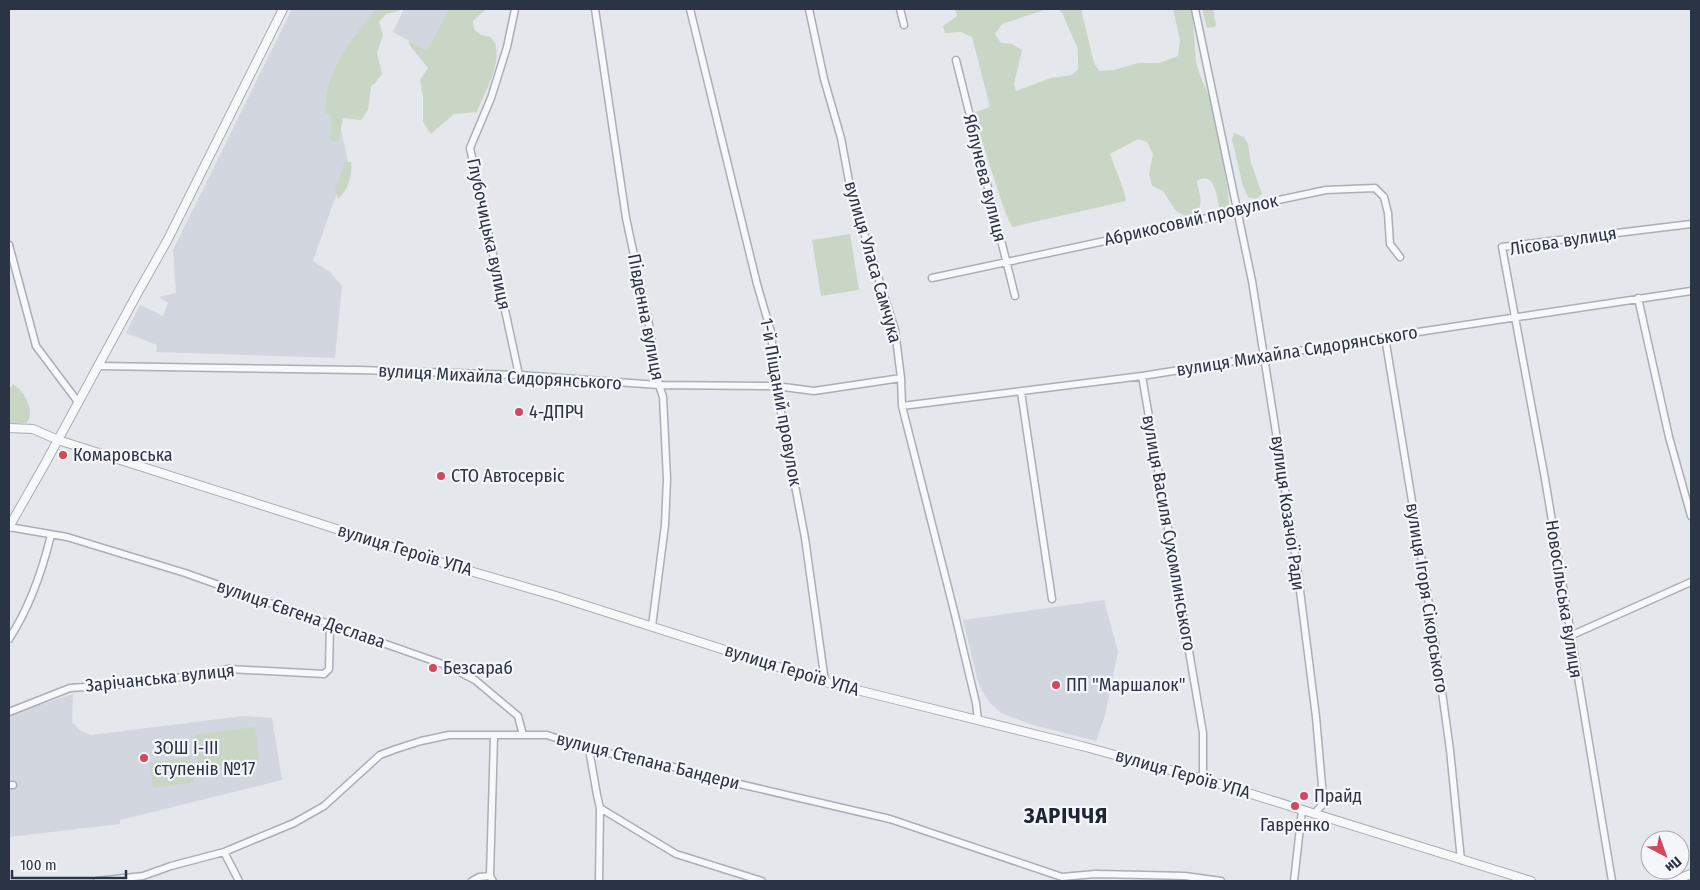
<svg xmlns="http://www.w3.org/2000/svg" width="1700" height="890" font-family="'Fira Sans Condensed',sans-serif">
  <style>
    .built { fill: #d2d6de }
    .green { fill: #c9d6c5 }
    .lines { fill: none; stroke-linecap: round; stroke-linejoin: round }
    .minor-casing { stroke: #a9aeb7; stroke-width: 9 }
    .tertiary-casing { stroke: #a9aeb7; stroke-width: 10 }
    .minor { stroke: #f7f8fa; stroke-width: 6 }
    .tertiary { stroke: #f7f8fa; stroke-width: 8 }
    .poi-dot { fill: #d1495b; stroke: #f4f6f9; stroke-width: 2 }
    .labels { text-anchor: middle; stroke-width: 4.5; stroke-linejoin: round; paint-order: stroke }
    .street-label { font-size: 18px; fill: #2b3445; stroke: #f4f6f9 }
    .poi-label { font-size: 18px; fill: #2b3445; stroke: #f4f6f9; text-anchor: start }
    .district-label { font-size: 22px; font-weight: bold; letter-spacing: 1px; fill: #1d2536; stroke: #f4f6f9 }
  </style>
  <rect width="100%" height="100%" fill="#e4e7ec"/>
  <path class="built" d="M292,9H383L333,95L348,161L313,261L330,272L342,286L335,358L156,352L157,345L126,333L140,305L163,316L168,303L159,297L176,293L173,250Z
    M404,9H449L427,51L393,32Z
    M1104,600L1118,652L1105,715L1096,741L1033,725L1001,713L990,703L982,691L977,678L963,620Z
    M73,694L72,722L81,731L91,735L243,716L272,718L282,780L120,820V824L9,837V715Z"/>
  <path class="green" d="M376,9H401L399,11L386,14L379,22L383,35L377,53L382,74L375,83L371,86L368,110L361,120L343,118L339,141L335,142L330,141L331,116L325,112C327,104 325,99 327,92C334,60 356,34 376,9Z
    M449,9H486L473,21L474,29L481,35L490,37C493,40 496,43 496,47C500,68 484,93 477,112L454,114L431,134L423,122V97L420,80L428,68L411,47L408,41L427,50Z
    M955,9H1043L1041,11L1002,24L995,34L1001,43L1012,44L1022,50L1014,84L1016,91L1051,78L1072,75L1078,69V49L1062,13L1058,9H1081L1094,63L1099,71L1114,70L1138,63H1159L1178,56L1180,40L1173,9H1192L1196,62L1201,78L1209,96L1214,114L1227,186L1229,204L1226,211L1220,210C1217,199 1215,169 1197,181C1199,196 1208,210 1187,217L1176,211L1163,191L1152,186L1149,174L1153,154L1147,142L1138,139L1110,154L1124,191L1126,201L1012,227L1005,212L973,113L990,107L972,37L961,32L945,33L943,26L957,16Z
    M1202,9H1213L1216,24L1215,27L1207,28Z
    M1234,133L1244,137L1248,144L1251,163L1262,194L1256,199L1248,197L1243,186L1232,140Z
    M345,162H351C353,174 348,191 338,199L335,189Z
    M850,234L859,290L821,296L812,240Z
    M12,384C24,389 37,413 26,423H9V387H12Z
    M255,727L259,760L198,768L194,735Z
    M190,757L194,782L153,788L150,763Z"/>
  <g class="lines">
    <defs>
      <path id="minor" d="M515,9L507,47L491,98L470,148L519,375
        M595,9L626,218L649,325L659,385L663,397L667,479L665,525L652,626
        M690,9L757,284L771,332L776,386L805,538L825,682
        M809,9L824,79L841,138L851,192L895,330L901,378L902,406L954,611L976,703L978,720
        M900,9L904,25
        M1195,9L1252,281L1296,559L1316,717L1323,797L1322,805L1314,814
        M956,60L1015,296
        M9,245L36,346L78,402
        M932,278L1170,227L1237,211L1245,207L1326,190L1375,188L1384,197L1388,213L1390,244L1400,257
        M1638,298L1669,437L1691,516
        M1385,337L1435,641L1450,750L1461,860
        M98,366L358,370L519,375L659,385L776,386L814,391L901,378
        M1142,376L1203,733V779
        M1021,392L1052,599
        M902,406L1142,376L1385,337L1691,291
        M9,527L67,537L185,573L448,666L475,680L518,716L523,735
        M1570,636L1691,582
        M9,639C30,607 42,572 51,535
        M9,712L70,688L130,684L183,677L229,669L324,674L329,669L330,624
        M589,749L597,795L600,808L599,881
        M9,785H13
        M600,808L676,854L762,881
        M224,852L239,881
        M97,881L143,876L171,866L224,852L294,823L324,806L380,755L396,749L421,741L449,735H547L589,749L683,769L735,783L890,819L1062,877L1095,874L1144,875L1185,876L1221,881
        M472,881L479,877L490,876
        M493,881L490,876L494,736
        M1294,881L1302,810
        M1612,881L1545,479L1502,247L1691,224"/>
      <path id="tertiary" d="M9,428L33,429L58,440L446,564L556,596L825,682L1082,746L1203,779L1531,881
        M9,527L46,462L137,294L167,241L283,9
        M1672,881L1691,874"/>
    </defs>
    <use href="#minor" class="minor-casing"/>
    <use href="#tertiary" class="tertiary-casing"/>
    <use href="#minor" class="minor"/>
    <use href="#tertiary" class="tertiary"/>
  </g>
  <g class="poi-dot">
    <circle cx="519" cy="412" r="5"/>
    <circle cx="63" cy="455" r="5"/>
    <circle cx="441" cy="476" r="5"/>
    <circle cx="433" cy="668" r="5"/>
    <circle cx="1056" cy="685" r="5"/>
    <circle cx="144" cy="758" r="5"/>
    <circle cx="1304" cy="796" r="5"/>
    <circle cx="1295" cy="806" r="5"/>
  </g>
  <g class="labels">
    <g class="street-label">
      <text transform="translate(985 178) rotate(76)" y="6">Яблунева вулиця</text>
      <text transform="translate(1191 220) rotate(-13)" y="6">Абрикосовий провулок</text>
      <text transform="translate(489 234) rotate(78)" y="6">Глубочицька вулиця</text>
      <text transform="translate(1563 241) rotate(-9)" y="6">Лісова вулиця</text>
      <text transform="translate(873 262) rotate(74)" y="6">вулиця Уласа Самчука</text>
      <text transform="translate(646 317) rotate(79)" y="6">Південна вулиця</text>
      <text transform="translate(1297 351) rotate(-9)" y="6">вулиця Михайла Сидорянського</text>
      <text transform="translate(500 377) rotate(3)" y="6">вулиця Михайла Сидорянського</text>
      <text transform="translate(781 402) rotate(80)" y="6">1-й Піщаний провулок</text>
      <text transform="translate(1288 513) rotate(82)" y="6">вулиця Козачої Ради</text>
      <text transform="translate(1169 533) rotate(80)" y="6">вулиця Василя Сухомлинського</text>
      <text transform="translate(405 550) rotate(17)" y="6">вулиця Героїв УПА</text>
      <text transform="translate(1427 598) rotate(81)" y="6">вулиця Ігоря Сікорського</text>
      <text transform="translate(1564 599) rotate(81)" y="6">Новосільська вулиця</text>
      <text transform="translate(301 614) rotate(19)" y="6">вулиця Євгена Деслава</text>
      <text transform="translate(792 670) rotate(17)" y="6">вулиця Героїв УПА</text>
      <text transform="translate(160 678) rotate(-6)" y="6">Зарічанська вулиця</text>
      <text transform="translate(648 761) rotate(14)" y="6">вулиця Степана Бандери</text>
      <text transform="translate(1183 774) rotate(16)" y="6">вулиця Героїв УПА</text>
    </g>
    <g class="poi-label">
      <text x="529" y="418">4-ДПРЧ</text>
      <text x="73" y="461">Комаровська</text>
      <text x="451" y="482">СТО Автосервіс</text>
      <text x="443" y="674">Безсараб</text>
      <text x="1066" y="691">ПП "Маршалок"</text>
      <text x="154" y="754">ЗОШ І-ІІІ<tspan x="154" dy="21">ступенів №17</tspan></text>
      <text x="1314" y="802">Прайд</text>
      <text x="1295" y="831" text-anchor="middle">Гавренко</text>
    </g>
    <g class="district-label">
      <text x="1066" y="823">ЗАРІЧЧЯ</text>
    </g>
  </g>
  <rect width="1700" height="890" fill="none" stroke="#2b3445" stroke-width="20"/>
  <g transform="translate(1665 855) rotate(139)"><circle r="24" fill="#f4f6f9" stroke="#a4a8b1"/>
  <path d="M0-4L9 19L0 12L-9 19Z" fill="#d1495b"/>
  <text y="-8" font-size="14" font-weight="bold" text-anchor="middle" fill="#2b3445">Пн</text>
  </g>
  <path d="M12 870v8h114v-8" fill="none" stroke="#2b3445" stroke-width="2.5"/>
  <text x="20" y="870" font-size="15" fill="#2b3445" stroke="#f4f6f9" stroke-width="4" paint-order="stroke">100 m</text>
</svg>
